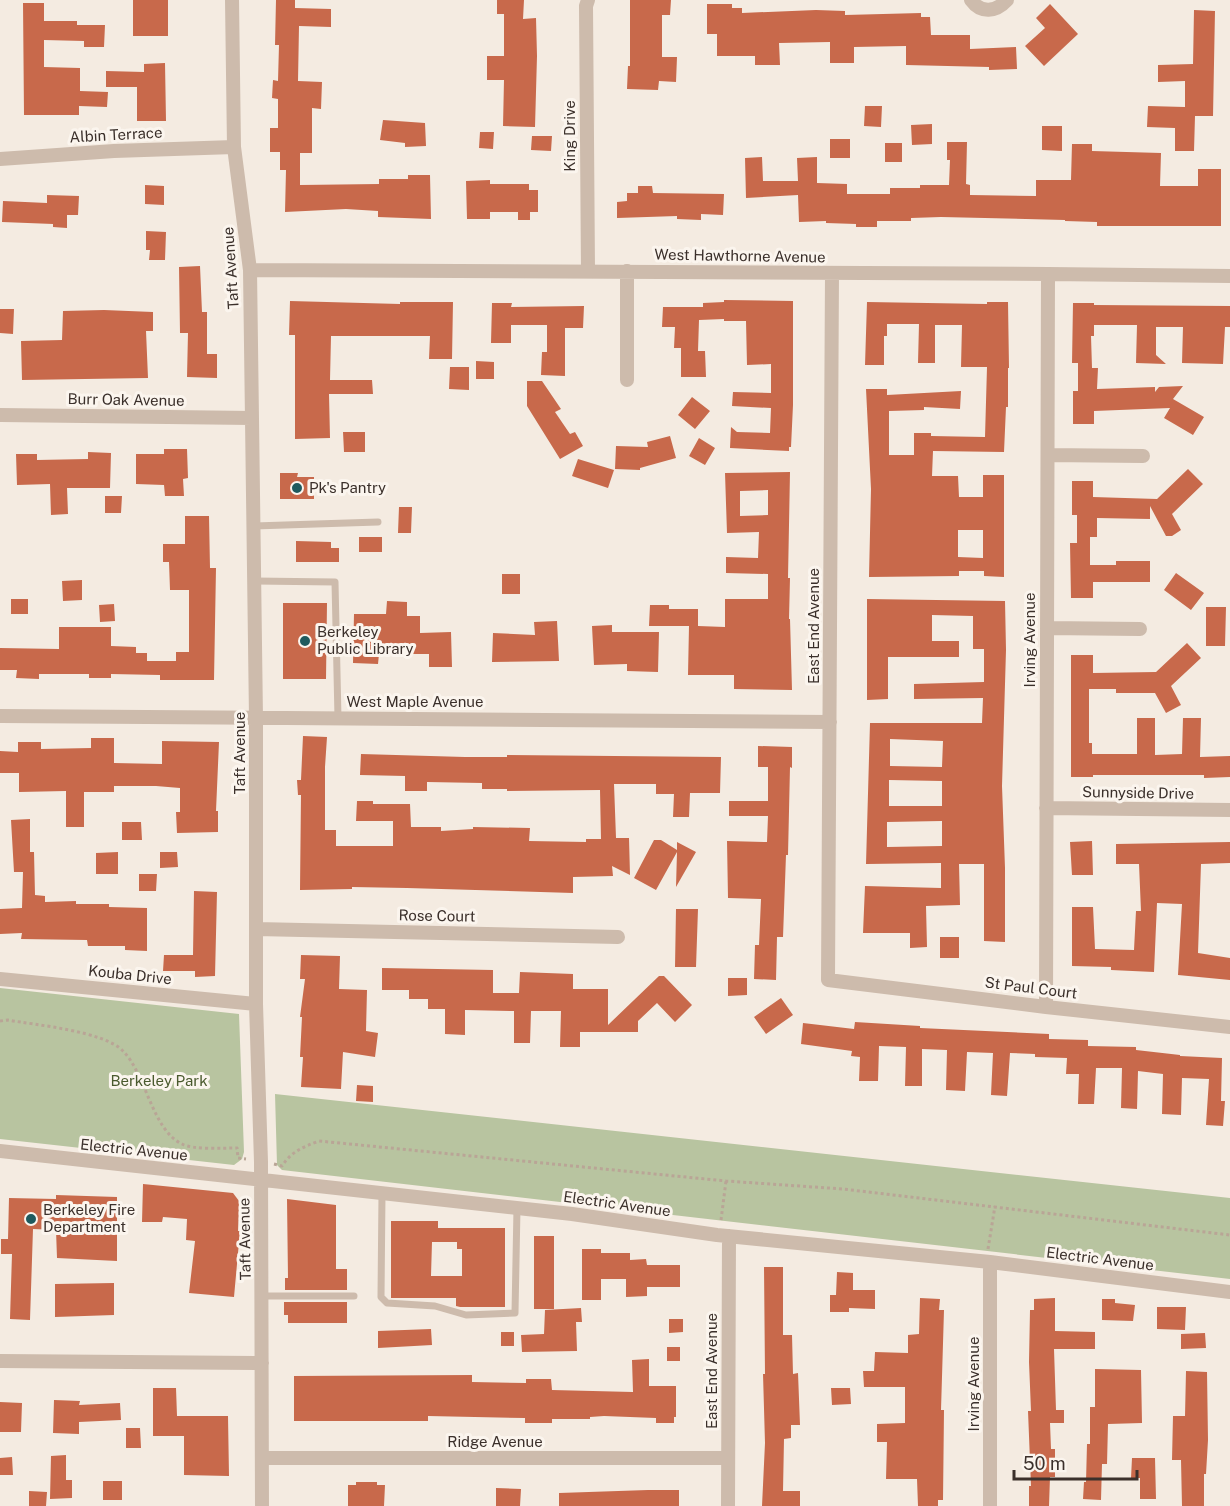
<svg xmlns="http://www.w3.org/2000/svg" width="1230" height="1506" font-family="'Public Sans',sans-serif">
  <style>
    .green { fill: #b8c4a0 }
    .building { fill: #c8694b; fill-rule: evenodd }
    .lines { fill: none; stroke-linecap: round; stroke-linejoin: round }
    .path { stroke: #b9a596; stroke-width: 3; stroke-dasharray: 3 3; stroke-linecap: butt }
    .service { stroke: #cdbbac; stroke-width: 7 }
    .minor { stroke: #cdbbac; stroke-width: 14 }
    .poi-dot { fill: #1f5a5e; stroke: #fbf5ee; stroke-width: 2 }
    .labels { text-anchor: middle; stroke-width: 6; stroke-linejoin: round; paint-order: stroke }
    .street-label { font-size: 15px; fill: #3b302b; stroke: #fbf5ee }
    .poi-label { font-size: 15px; fill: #3b302b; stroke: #fbf5ee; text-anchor: start }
    .park-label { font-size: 15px; fill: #4a5a2e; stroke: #fbf5ee }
  </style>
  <rect width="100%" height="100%" fill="#f4ebe1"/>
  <path class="green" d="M0,988L239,1014L244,1152L242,1159L234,1165L0,1139Z
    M275,1094L1230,1198V1279L282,1170L277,1165Z"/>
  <path class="building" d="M133,0H168V36H133Z
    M276,0H295V8L331,9V27L299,26L298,81L322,82L321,109L312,108V153H300V185L379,184V179H408V175H430L431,219L378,217V211L346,209L285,212L286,170H280V152H270V128H278V99L272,98L273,80L278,81L279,45H275Z
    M497,0H524L523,19L536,18L537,56L535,127L503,126L504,80H487V56H504V14H497Z
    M630,0H671L670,15H662V57H677L676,82L659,81L658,90L627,89L628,66H630Z
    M23,3H44V21H77V25H105L104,47H84V41L44,40V67L80,68V91L108,92L107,107L79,106V115H24Z
    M707,4H732V8H742V13L816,10L845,11V15L921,13V17H930L931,35H970V49L1016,47L1017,69L989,70V67L906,65V46L854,47V63H830V42L779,43L780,65H755V56H717V34H707Z
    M1050,4L1078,34L1044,66L1025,46L1045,28L1036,18Z
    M1194,10L1215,11L1213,116H1195L1194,151H1175V128L1147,127L1148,106L1185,107V81L1158,82V65L1193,64Z
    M165,63L166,121H137V87H106V71L144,72V64Z
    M865,106H882L881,127L864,126Z
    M383,120L425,123L426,146L405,147V143L380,140Z
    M932,124V144L912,145L911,125Z
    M1042,126H1062V151L1042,150Z
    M480,132H494L493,149L479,148Z
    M532,136H552L551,151L531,150Z
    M830,139H850V158H830Z
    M947,142H967L966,184L970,185V195L1036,196V180H1071L1072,144H1092V151L1161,153L1160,186H1198V169H1221V226H1097V222L1065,221V220L941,217L911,218V221H877V227H856V224L826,223V221L799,222L798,195L746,198L745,158L762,157L763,181H798L797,158L817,157V183L847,184V194H890V188H920V185H949L950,160H947Z
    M885,143H902V162H885Z
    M490,180V184H529V190H538V212H530V220H518V212H490V219H467L466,181Z
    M145,185L164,186V205L145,204Z
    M638,186H652L653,193L724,194L723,215L701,214V220L677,219V216L617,218V202L627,201V193H638Z
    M47,195L79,196L78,215H67V228L53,227V224L2,222L3,201L47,203Z
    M146,231L166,232L165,260H149L150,250H146Z
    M200,266L202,312H207V354H217V378L187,377L188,333H180L179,267Z
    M724,300L793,301V405L791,447H789V451L730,448L731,427L737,432L770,433L771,408L732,406L733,392L771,393V364L747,365L746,321H724V319L699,320L698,351H705L706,377H681V348H674L675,327H662L663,307H703V303L724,302Z
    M290,301L400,304V302H453L452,359H429L430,336H331L330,380H372L373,394H329L330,438L295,439V335H289Z
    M867,302L987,304V302H1008L1009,368H1008V407H1006L1004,452L933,451L932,476H958L959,497H983V475H1004V577L984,576V571H959V576L869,577L871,489L866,389H887V395L961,391L960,409L924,407V410L889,411V455H914V433H931V436L985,437L987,367H961L962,325H935V363H918L919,324H887V336H884V365H865ZM958,530H983V558L958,557Z
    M492,303H512L511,307L584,306L583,328H565V376L541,375L542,352H547V325H511V343H491Z
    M1073,303H1094V305L1230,306V327H1225L1223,364L1182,363L1183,327H1156V355L1166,364L1136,363L1137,325H1094V336H1091L1092,368H1098L1097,389L1155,387V392L1159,387L1183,386L1173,399L1204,417L1193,435L1164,418L1170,408L1094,411V424H1073V391H1078V363H1072Z
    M0,309H14L13,334L0,333Z
    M104,310L153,312V331H146L148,378L22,380L21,341L62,340L63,311Z
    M476,361L494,362V379H476Z
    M450,367H469V390L449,389Z
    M527,381H542L561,409L555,412L570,434L575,432L583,446L560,459L527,406Z
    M692,397L710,411L695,429L678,415Z
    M343,432H365V452H344Z
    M670,436L676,458L640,468V470L615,469L616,446L648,447L647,442Z
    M699,438L715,448L705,465L689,456Z
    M164,449H187L188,478L183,479L184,496H165L164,485L136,484V454H164Z
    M88,452L111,453L110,488H67L68,514L51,515L50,484L17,485L16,454H37V460L88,459Z
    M578,459L614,470L608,488L572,476Z
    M1188,469L1203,484L1172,514L1181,530L1172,536H1166L1150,506V519L1097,518V537H1090V565H1116V561H1150V582H1093V598H1071L1070,543H1077V515H1072V481H1093V497L1157,499Z
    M790,472L788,578H790L789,619H790L792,690L734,689V675H688L689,626H649L650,605H669V609H698V626L725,627V599H768V574L726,573V557L758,558L759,532L727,533L725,473ZM768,490V515L740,516V491Z
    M280,473H298L297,477H314V499H280Z
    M105,496H122L121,513H105Z
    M399,507H412L411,533H398Z
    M185,516H209L210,568H216L214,680H160V675L111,674V678H89V674H39V679L16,678L17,670H0V648L59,649V627H111V646L136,647V653H147V661H176V652H189V590H170L169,562H163V544H185Z
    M359,537H382V552H359Z
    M296,541L331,542V548H339V562H296Z
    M1176,573L1204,593L1191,610L1164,590Z
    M502,574H520V594H502Z
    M82,580V600L63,601L62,581Z
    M11,599H28V614H11Z
    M867,599L1005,601L1006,650L1002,786L1005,868V942L984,941V864H959L960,905L926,906L927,947L910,948V933H863L865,886L941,888V863L866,864L870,723H982L983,698L914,699V684L984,682V649H973V616L932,615V641H959V657H888V699L867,700ZM890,739L943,741L942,767L890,766ZM889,780L942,781V806H889ZM942,821V846L887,847V822Z
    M387,601L407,602V616H420V633L451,632L452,667H429V654H379L378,664L353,663L354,614H386Z
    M283,603H327L326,679H283Z
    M114,604L115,621L100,622L99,605Z
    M1206,607H1226L1225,646H1206Z
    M557,621L559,661L492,662L493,633L535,635L534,622Z
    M612,625V632H659L658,672L627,671V664L594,665L592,626Z
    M1187,643L1201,658L1171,686L1181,705L1166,713L1155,693H1116V689H1089V743H1092V754H1137V718H1155V755L1182,754L1183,718H1201L1200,757L1230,756V777L1204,778V775H1093V777H1071V655H1093V673L1156,672Z
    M303,736L327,737L325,767V830H336V846H393V821H356L357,801H373V804H410L411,827H441V831L473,829V827L530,828L529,841L586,842V839H601L600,790L507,791V789H482V783L427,782V791H405V776L360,775L361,754L465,757H507V755L721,757L720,793H690L689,817H673L674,794H656V784H614L616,838H629L630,875L612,866L613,876L573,877V893L407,888L352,887V889L300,890L301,795H298L297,780H301Z
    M91,738H114V763L162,764V741L219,742L216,811H218V832L177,833L176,812H180V788L156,786H114V792H84V827H66V791L19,792V773H0V751L18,752V742H41V749L91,748Z
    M758,746L792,747V768L790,767L788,855H786L783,937H777L776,980L754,979L755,945H759L761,899L728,898L727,841L767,842L768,816H729V801H768V767H758Z
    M30,819V852H34L35,895L45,896V902L76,901V904H109V907L147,908V951L125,950V946H88L87,940L21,939L22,933L0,934V909L22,908L23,872H14L11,820Z
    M122,822H141L142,840H122Z
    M654,840H661L677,850V842L696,852L676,887L677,852L656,890L634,878Z
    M1092,841L1093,875H1072L1070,842Z
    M1230,842V863L1201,864L1198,953L1230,958V980L1178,975L1182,904L1157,903L1154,972L1111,970V967L1072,966V907H1093L1095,949L1134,950L1136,911H1141L1139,864H1116V844Z
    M118,852V874H96V853Z
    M160,852H177L178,867L160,868Z
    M139,874H157L156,891H139Z
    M194,891L217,892L215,976L195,977V971H163L164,955H193Z
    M676,909H698L696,967H675Z
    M940,937H959V958H940Z
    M301,955L340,956L339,989L367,990L366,1031L378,1033L375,1057L343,1052L341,1089L301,1087L303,1057H300L302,1017H300L305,979H300Z
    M382,968L493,970V993H519L520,972L573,974V989H608V1025L659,976H664L692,1005L675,1022L657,1003L638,1021V1032H580V1047H560L561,1011H531L530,1043H514V1011L465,1010V1035L445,1034V1009H428V999H409V990H382Z
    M728,978H747V995L728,996Z
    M781,998L793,1015L766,1034L754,1017Z
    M855,1022L920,1026V1028L1049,1034V1039L1088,1040V1046L1136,1047V1050L1180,1055V1056L1222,1058L1221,1101H1225L1223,1126L1206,1125L1209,1079L1182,1078L1181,1115L1162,1114L1163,1074L1138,1071L1137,1109L1121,1108L1122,1068H1096L1094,1104H1078L1079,1074H1066L1067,1058L1035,1057V1054L1010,1053L1007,1096L991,1095L993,1053L967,1052L965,1091L946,1090L947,1050L922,1049V1086H905L906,1047L879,1046L878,1081H859L860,1057L851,1056L852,1051L801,1044L803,1023L854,1029Z
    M357,1085L373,1086V1102L356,1101Z
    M143,1184L233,1193L239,1201L238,1231H240L234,1297L189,1293L195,1241L186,1240L187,1219L163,1217L162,1222H142Z
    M56,1195L117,1197V1261L57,1258L56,1230L33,1229L30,1320L10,1319L12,1254H1V1239H8L9,1198L56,1199Z
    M287,1199L336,1205V1269H347V1290H285V1278H288Z
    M391,1221H438V1228H505V1307H460L456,1306V1298H391ZM432,1242H457V1249H462V1276H431Z
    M534,1236H554V1309H534Z
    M582,1249H601V1253H630V1260L646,1259L647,1265H680V1287H647V1296L626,1297V1279H601V1300H582Z
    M764,1267H783V1335H792L793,1374L798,1373L800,1425H791V1438L784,1439L783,1491H800V1506H762L765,1443L763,1374H765Z
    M837,1272L853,1273V1290H875V1309L849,1308V1312H830V1295H836Z
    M114,1283V1315L55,1317V1284Z
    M920,1298L940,1299L939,1310H944L941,1410H944L943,1500H938V1506H918L917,1479H886L887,1442H877V1424L905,1423V1387H864L863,1371H874L875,1352L908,1353V1335L919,1334Z
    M1055,1298V1331L1095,1332V1349H1054L1056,1410H1064V1423H1050L1051,1449H1055V1477H1050L1049,1506H1029V1486H1031L1028,1411H1031L1029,1362L1030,1310H1034V1299Z
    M1102,1299H1115V1303L1135,1305L1133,1321L1102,1320Z
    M284,1302H347V1323H288V1315H284Z
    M1157,1307H1186L1185,1330L1157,1329Z
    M581,1308L582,1322H576L577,1351L522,1352L521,1335L544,1334L545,1310Z
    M669,1319H683V1332L669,1333Z
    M431,1329L432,1345L378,1348V1331Z
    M501,1332H514V1346H501Z
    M1205,1333L1206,1348L1181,1349V1334Z
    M667,1347H680V1361H667Z
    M649,1359V1386H676V1417H674V1423H656V1418L604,1416L590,1417V1419H552V1423H525V1418L428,1416V1421H294V1376L472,1375V1382L526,1383V1379H551L552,1390L633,1392L632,1360Z
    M1095,1369L1141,1370L1142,1423L1108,1424L1107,1464H1102L1101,1500L1083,1499L1084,1482H1086L1087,1444H1090V1407H1095Z
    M1186,1371L1207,1372L1208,1440L1206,1474H1204V1506H1182L1181,1460H1172L1173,1416H1185Z
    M153,1388H176L177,1416H228L229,1476L184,1475V1436H153Z
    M831,1388H850L851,1404L832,1405Z
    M54,1400L80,1401L79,1405L120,1403L121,1420L79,1422V1434L53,1433Z
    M0,1402L22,1403L21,1432H0Z
    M126,1428H140L141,1448H126Z
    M66,1455V1480H72V1498L50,1499L51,1456Z
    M12,1457L13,1475H0V1458Z
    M1132,1458H1155L1156,1499H1140V1478H1131Z
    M103,1481H122V1500H103Z
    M356,1482H377V1485H385L384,1506H348V1485H356Z
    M496,1488L521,1489L520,1506H496Z
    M648,1490H679V1506H559V1493Z
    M29,1491L47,1492L46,1506H29Z"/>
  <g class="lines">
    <path class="path" d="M0,1021L8,1020C35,1025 104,1031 123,1051C146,1074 152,1130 182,1144C193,1150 224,1148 237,1148L238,1158L246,1159
      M274,1164L282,1166C292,1151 303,1147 319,1141L726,1181L843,1189L1230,1235
      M721,1220L726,1181
      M988,1249L995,1206"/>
    <path class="service" d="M254,526L378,522
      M255,581L335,582L338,718
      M382,1194L381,1297L387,1303L435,1306L466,1315L515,1313L517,1208
      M262,1296H354"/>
    <path class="minor" d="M232,0L234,147L250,270L256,718V1004L261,1162L262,1506
      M588,0L586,6L588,271
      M971,0C981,14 996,12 1007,0
      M0,159L114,151L234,147
      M250,270L1048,274L1230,276
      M627,271V380
      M832,274L828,980L1046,1007L1230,1027
      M0,415L252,418
      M1048,455L1143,456
      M1047,628L1140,629
      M0,716L830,722
      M1046,808L1230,810
      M256,929L618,937
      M0,979L256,1004
      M1046,1007L1048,274
      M0,1151L572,1214L717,1235L990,1262L1230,1292
      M0,1361L262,1363
      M262,1458H728
      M728,1506L729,1236
      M990,1506V1262"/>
  </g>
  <g class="poi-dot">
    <circle cx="297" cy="488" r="6"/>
    <circle cx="305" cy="641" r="6"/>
    <circle cx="31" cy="1219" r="6"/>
  </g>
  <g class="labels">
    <g class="street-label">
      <text transform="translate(116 135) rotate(-3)" y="5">Albin Terrace</text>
      <text transform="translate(570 136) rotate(-90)" y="5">King Drive</text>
      <text transform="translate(740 256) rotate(1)" y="5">West Hawthorne Avenue</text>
      <text transform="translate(231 268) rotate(-94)" y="5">Taft Avenue</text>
      <text transform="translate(126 400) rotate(1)" y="5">Burr Oak Avenue</text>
      <text transform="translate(814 626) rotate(-90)" y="5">East End Avenue</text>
      <text transform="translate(1030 640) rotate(-90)" y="5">Irving Avenue</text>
      <text x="415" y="707">West Maple Avenue</text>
      <text transform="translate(240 753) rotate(-90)" y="5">Taft Avenue</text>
      <text transform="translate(1138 793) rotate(1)" y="5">Sunnyside Drive</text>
      <text transform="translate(437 916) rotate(1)" y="5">Rose Court</text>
      <text transform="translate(130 975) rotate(6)" y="5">Kouba Drive</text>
      <text transform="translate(1031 988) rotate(7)" y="5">St Paul Court</text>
      <text transform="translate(134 1150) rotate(6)" y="5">Electric Avenue</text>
      <text transform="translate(617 1204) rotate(8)" y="5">Electric Avenue</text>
      <text transform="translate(245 1239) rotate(-91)" y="5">Taft Avenue</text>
      <text transform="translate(1100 1259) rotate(7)" y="5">Electric Avenue</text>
      <text transform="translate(712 1371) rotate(-90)" y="5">East End Avenue</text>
      <text transform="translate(974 1384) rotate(-90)" y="5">Irving Avenue</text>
      <text x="495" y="1447">Ridge Avenue</text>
    </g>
    <g class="poi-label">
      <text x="309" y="493">Pk's Pantry</text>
      <text x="317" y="637">Berkeley<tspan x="317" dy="17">Public Library</tspan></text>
      <text x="43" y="1215">Berkeley Fire<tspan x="43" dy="17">Department</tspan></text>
    </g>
    <g class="park-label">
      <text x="159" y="1086">Berkeley Park</text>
    </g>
  </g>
  <path d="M1014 1470v9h123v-9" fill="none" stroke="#3b302b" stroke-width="3"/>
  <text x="1023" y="1470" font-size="18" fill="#3b302b" stroke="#fbf5ee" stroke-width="4.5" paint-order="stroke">50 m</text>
</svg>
